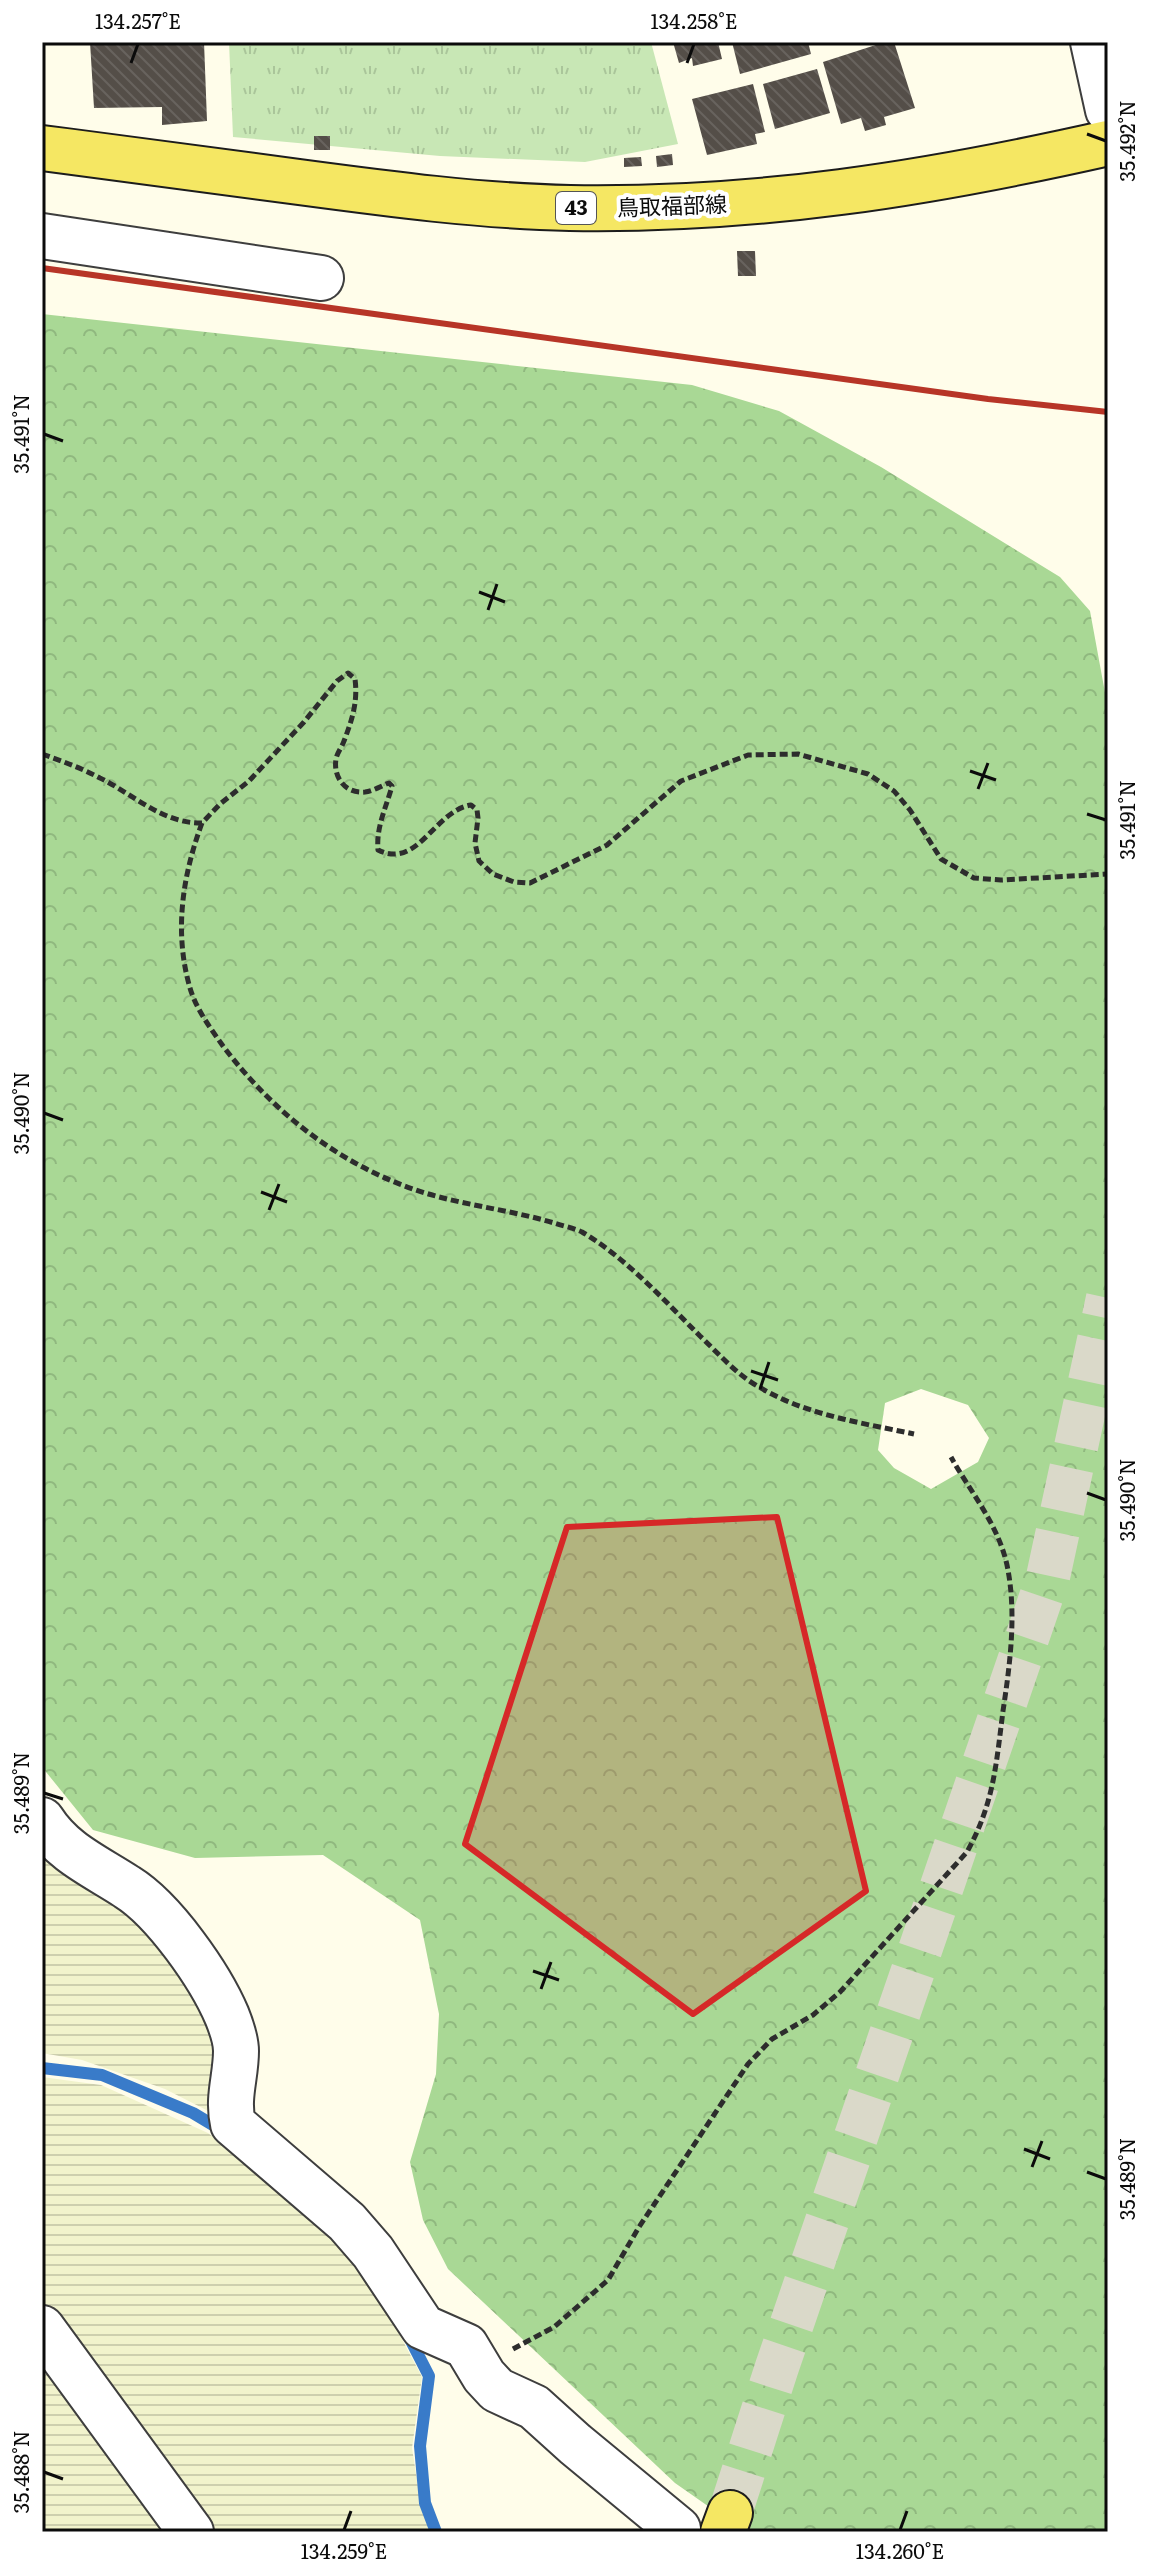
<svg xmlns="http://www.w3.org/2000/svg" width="1150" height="2574" font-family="Literata,'Noto Sans JP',serif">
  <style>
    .farmland { fill: url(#farmland-rules) }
    .forest { fill: url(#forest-crowns); fill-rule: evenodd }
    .park { fill: url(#park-tufts) }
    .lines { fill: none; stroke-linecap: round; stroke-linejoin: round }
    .stream { stroke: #397bc9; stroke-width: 12 }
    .building { fill: url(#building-back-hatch) }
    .major-tunnel { stroke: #dad9c9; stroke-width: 44; stroke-dasharray: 44 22; stroke-linecap: butt }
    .minor-casing { stroke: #3e3e3e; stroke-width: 48 }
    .major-casing { stroke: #1c1c1c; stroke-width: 48 }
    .path { stroke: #2d2d2d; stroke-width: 5; stroke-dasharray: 8 4; stroke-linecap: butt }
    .minor { stroke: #fff; stroke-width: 44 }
    .major { stroke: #f5e763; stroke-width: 44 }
    .rail { stroke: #b73527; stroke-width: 6 }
    .marked { fill: #d62828; fill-opacity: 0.2; stroke: #d62828; stroke-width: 6; stroke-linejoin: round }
    .ticks { fill: none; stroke: #0b0b0b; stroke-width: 3 }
    .labels { text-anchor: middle; stroke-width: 8; stroke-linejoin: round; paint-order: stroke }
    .shield { fill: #fff; stroke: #545454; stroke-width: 2 }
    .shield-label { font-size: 20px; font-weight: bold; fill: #0b0b0b }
    .street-label { font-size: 22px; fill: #0b0b0b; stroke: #fff }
    .neatline { fill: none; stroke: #0b0b0b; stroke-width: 3 }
    .ticks-label { font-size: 20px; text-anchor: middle; fill: #0b0b0b }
  </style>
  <defs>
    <pattern id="farmland-rules" width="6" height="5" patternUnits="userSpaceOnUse" patternTransform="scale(2)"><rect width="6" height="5" fill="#f1f3cc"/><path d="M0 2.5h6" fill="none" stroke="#cdcfae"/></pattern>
    <pattern id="forest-crowns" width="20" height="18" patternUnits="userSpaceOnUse" patternTransform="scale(2)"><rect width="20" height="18" fill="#a9d895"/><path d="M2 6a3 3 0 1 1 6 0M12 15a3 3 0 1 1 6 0" fill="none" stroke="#90b87f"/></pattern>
    <pattern id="park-tufts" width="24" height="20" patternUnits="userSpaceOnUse" patternTransform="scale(2)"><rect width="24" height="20" fill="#c8e7b5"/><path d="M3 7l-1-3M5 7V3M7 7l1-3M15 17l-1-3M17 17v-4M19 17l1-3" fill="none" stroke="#aac59a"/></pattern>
    <pattern id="building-back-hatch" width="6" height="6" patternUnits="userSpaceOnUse" patternTransform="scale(2)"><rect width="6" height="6" fill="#544e48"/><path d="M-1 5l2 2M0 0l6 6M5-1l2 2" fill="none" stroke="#68635e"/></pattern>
  </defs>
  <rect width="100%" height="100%" fill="#fffdea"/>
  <path class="farmland" d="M42,1829L82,1866L214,2002L226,2120L165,2089L82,2060L42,2053Z
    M42,2077L101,2085L208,2133L257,2170L316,2220L368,2275L422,2377L412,2448L421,2506L430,2532H202L42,2312Z
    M42,2340L182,2532H42Z"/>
  <path class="forest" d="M42,314L692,385L779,411L881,467L1060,577L1090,611L1108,709V2532H745L675,2483L448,2269L423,2220L410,2162L436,2074L439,2014L420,1920L323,1855L195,1858L93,1830L42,1767ZM921,1389L968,1405L989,1438L978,1462L931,1489L894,1468L878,1450L885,1403Z"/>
  <path class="park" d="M229,42H651L678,144L585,162L440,156L233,137Z"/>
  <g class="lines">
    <path class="stream" d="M42,2068L102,2075L193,2113L223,2131
      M408,2335L429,2376L420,2446L425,2503L436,2532"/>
  </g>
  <path class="building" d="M90,42H204L207,121L162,125V107L94,108Z
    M673,42H718L722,59L693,66L692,58L679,63Z
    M732,42H808L811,54L740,74Z
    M885,42H894L915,108L884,117L886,125L865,131L861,118L841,124L823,62Z
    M817,69L830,113L775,129L763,84Z
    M753,84L765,132L755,134L757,144L707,155L692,99Z
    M314,136H330V150H314Z
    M672,154L673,165L657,167L656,156Z
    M641,157L642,166L624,167V158Z
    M737,251H755L756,276H738Z"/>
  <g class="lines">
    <path class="major-tunnel" d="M730,2513L777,2367L1048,1577L1108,1298"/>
    <defs>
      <path id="minor" d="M1093,42L1108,110
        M42,236L321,278
        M42,1820C63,1853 95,1866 127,1887C164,1910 210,1976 227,2016C231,2026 236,2041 236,2051C236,2077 227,2097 233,2124L347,2222L373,2252L423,2327L466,2346L484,2376L497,2390L534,2407L575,2444L678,2529
        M42,2328L191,2532"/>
      <path id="major" d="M42,148C128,159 214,171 299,182C389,194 479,206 570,208C757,211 926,184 1108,143
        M723,2532L730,2513"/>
    </defs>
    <use href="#minor" class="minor-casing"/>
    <use href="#major" class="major-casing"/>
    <path class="path" d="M42,754C62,761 81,768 100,778C133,794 163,824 202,823L220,804L249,781L304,722L337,681L348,673L355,679C358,702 352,720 344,741C342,747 337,753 336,759C333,777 345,794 365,792C373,791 381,786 389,783L392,786C386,808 376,827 378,850C418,870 434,811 471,805L477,810L478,818L475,843L479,861L493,874L514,882L530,883L607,845L681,781L748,755L798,754L868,774L894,791L910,810L941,859L974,878L1001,880L1108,874
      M202,823C182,877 174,933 190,988C196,1009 211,1029 223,1046C272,1111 336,1162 413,1189C458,1205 508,1209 554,1223C563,1226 574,1228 582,1232C626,1258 664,1300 700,1336C719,1354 736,1374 759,1387C806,1415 862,1423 914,1434
      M513,2349L554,2327L608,2280L639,2227L748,2064L772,2039L813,2015L840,1992L967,1852C994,1803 996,1765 1003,1711C1010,1664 1017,1613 1007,1565C998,1524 971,1493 951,1457"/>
    <use href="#minor" class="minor"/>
    <use href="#major" class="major"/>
    <path class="rail" d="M42,268L988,399L1108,412"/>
  </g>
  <path class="marked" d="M777,1517L866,1891L693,2014L465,1844L567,1527Z"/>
  <path class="ticks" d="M131,63L138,44M687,63L694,44M1087,134L1106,141M44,434L63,441M479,592L505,602M488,610L497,584M970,771L996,780M978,789L988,763M1087,814L1106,820M44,1113L63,1120M261,1192L287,1202M269,1210L279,1184M751,1371L778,1380M760,1389L769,1362M1087,1493L1106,1500M44,1793L63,1799M533,1971L559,1980M541,1989L551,1962M1024,2149L1050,2159M1032,2167L1042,2141M1087,2172L1106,2179M44,2472L63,2479M344,2530L351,2511M900,2530L907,2511"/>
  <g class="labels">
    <rect class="shield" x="556" y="192" width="40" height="32" rx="6"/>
    <g class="shield-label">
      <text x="576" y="215">43</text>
    </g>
    <g class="street-label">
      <text transform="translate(672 206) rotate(-2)" y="8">鳥取福部線</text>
    </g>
  </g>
  <rect width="1150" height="2574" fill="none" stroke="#ffffff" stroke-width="88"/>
  <rect x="44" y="44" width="1062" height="2486" class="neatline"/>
  <g class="ticks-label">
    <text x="138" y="29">134.257°E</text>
    <text x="694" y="29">134.258°E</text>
    <text transform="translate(1128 141) rotate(-90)" y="7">35.492°N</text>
    <text transform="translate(22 434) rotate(-90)" y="7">35.491°N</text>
    <text transform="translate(1128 820) rotate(-90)" y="7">35.491°N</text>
    <text transform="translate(22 1113) rotate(-90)" y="7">35.490°N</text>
    <text transform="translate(1128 1500) rotate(-90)" y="7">35.490°N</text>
    <text transform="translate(22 1793) rotate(-90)" y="7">35.489°N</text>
    <text transform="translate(1128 2179) rotate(-90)" y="7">35.489°N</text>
    <text transform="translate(22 2472) rotate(-90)" y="7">35.488°N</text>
    <text x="344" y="2559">134.259°E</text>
    <text x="900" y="2559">134.260°E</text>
  </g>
</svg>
